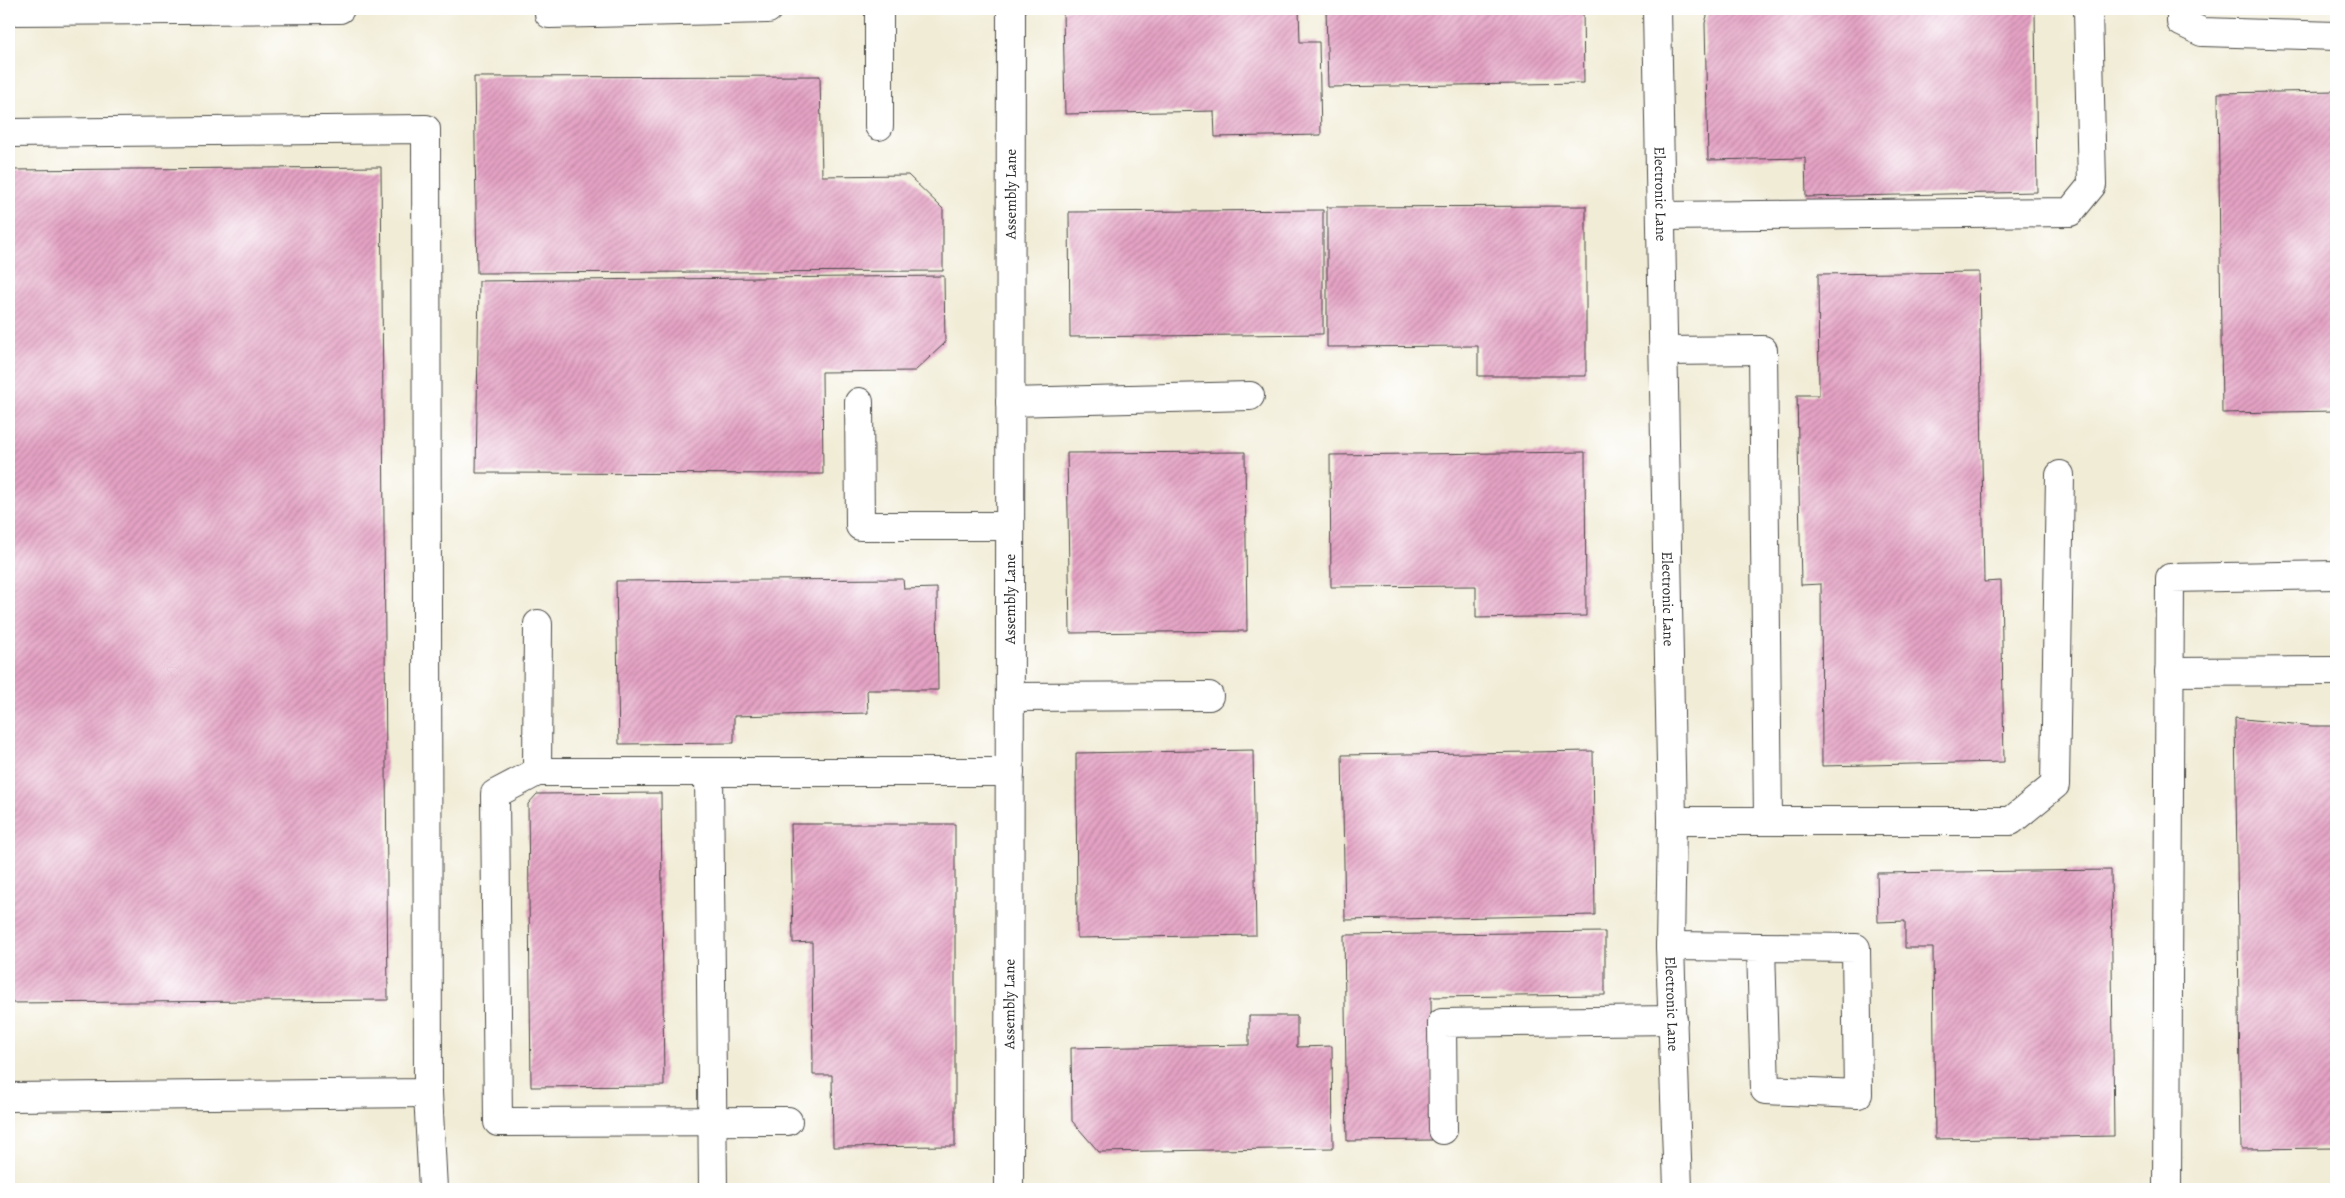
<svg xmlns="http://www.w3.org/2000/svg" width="2345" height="1198" font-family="Alegreya,serif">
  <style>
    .building { fill: url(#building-hatch) }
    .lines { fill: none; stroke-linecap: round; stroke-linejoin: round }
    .minor-casing { stroke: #494845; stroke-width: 30 }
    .minor { stroke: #fff; stroke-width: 28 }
    .labels { text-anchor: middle; stroke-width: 5; stroke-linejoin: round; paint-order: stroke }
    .street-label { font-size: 15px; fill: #2b2b2b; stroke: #fff }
  </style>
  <defs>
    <pattern id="building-hatch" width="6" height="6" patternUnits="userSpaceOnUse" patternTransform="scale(1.25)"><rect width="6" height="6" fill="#e5a2c4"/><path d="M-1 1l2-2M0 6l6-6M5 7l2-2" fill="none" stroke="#ba849f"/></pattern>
  </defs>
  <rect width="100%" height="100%" fill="#fff"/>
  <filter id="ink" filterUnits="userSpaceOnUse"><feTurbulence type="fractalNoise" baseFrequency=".02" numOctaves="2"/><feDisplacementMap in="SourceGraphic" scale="10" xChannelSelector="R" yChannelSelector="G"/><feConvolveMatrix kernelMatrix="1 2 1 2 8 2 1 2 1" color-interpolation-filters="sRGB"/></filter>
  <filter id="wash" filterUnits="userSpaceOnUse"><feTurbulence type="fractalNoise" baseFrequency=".0096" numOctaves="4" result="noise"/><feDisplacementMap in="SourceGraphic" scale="20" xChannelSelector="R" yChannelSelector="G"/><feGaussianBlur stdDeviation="1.12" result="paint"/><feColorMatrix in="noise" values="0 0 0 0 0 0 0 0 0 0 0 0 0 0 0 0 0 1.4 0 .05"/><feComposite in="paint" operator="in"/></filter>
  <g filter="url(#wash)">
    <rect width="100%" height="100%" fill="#f1ecd6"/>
    <g id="blocks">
      <path class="building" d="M1066,9H1299L1300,42H1319L1321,135L1215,137L1214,111L1065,114L1063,12Z
        M1326,9H1583L1584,83L1328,87Z
        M1709,9H2035L2037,192L1806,197L1805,158L1708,160L1705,23Z
        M820,76L822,176L908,175L943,209V271L477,273L474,77Z
        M2336,91V411L2222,413L2218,93Z
        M381,167L388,1000L9,1003V170Z
        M1586,206V376H1478V346L1327,347V207Z
        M1323,210V334L1070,337L1069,212Z
        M1979,272L1984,582L2001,581L2004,762L1822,766L1821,584L1801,585L1797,395H1819L1818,274Z
        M944,276L945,343L915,371L822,372L823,474L476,473L479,281Z
        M1245,452L1247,631L1070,633L1067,453Z
        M1585,452L1586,616L1476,618V586L1331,587L1330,455Z
        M903,579L904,589L937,588L938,690H867L868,713L734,716V743L619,744L616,581Z
        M2235,718L2312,726H2336V1148L2241,1149Z
        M1253,750L1256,935L1077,938L1076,753Z
        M1593,751L1595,915L1345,920L1342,755Z
        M661,793L664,1086L531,1087L528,804L537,794Z
        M791,824H955V1146L833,1147L832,1075H813L812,942L793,943Z
        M2111,870L2114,1136L1935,1139L1933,948H1905V921L1878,922L1877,873Z
        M1605,932V995L1431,997L1432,1140L1347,1141L1344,935Z
        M1249,1016H1297V1047L1332,1046L1333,1148L1099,1152L1072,1121L1071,1048L1249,1045Z"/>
    </g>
  </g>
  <g filter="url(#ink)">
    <use href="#blocks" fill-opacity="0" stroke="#494845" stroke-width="1"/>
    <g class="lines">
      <defs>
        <g id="minor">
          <path d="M879,9V126"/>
          <path id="s1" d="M1657,9L1672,821L1670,946L1678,1189"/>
          <path d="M2181,9V22L2202,32L2336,36"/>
          <path d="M9,11L340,9"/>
          <path d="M549,14L768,9"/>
          <path d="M9,133L426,129L428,1093L9,1097"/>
          <path d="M1661,216L2070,212L2092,185L2088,9"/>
          <path d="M1664,351L1763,350L1768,821"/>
          <path d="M859,402L860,526H1010"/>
          <path d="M1010,402L1250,396"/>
          <path d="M538,624L537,772H1010"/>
          <path d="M2169,672L2336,671"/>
          <path d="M1010,697L1209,696"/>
          <path d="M537,772L495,794L498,1122L788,1121"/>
          <path d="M709,772L713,1189"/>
          <path d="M1672,821H2011L2055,785L2060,475"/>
          <path d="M1670,946L1856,948L1858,1094L1765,1090L1761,947"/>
          <path d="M428,1093L433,1189"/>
          <path d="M1443,1130L1442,1023L1673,1020"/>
          <path id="s2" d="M1009,1189L1011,9"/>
          <path d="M2167,1189L2170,578L2336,575"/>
        </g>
      </defs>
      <use href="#minor" class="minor-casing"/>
      <use href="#minor" class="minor"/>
    </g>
  </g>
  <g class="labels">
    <g class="street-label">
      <text dy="5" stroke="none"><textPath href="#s2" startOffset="995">Assembly Lane</textPath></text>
      <text dy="5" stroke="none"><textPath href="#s1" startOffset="185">Electronic Lane</textPath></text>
      <text dy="5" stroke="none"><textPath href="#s2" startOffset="590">Assembly Lane</textPath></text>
      <text dy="5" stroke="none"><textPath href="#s1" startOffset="590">Electronic Lane</textPath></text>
      <text dy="5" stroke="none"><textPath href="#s2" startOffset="185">Assembly Lane</textPath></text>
      <text dy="5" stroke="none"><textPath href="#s1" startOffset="995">Electronic Lane</textPath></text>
    </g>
  </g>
  <rect width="2345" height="1198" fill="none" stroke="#fff" stroke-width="30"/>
</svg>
